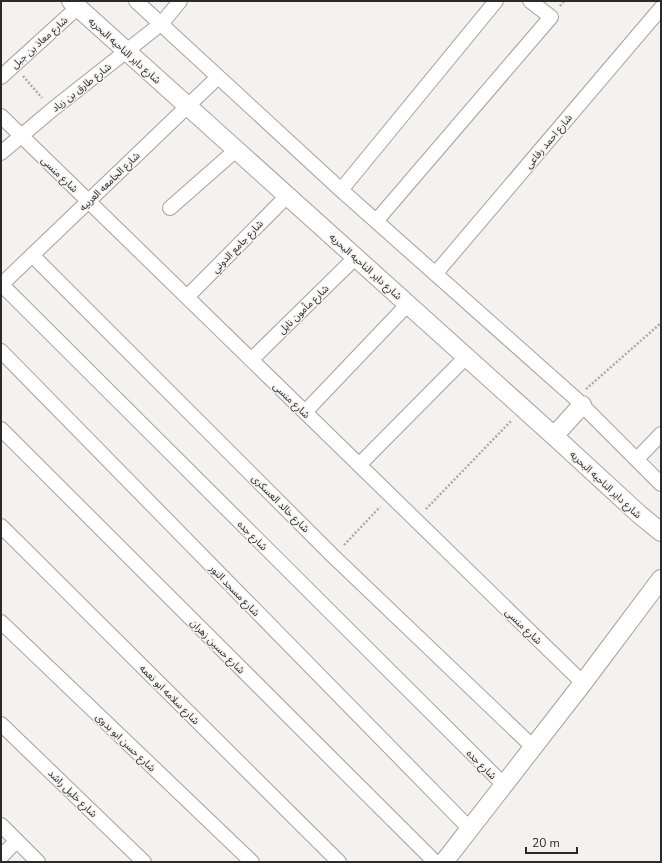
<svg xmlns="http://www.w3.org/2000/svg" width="662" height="863" font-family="'Nunito Sans','Noto Sans Arabic',sans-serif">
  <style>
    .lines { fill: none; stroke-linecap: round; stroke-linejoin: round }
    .minor-casing { stroke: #a3a09f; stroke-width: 16 }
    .tertiary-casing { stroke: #a3a09f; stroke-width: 20 }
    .path { stroke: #acaaa8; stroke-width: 2.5; stroke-dasharray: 2 2; stroke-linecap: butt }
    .minor { stroke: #fff; stroke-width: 14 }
    .tertiary { stroke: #fff; stroke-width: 18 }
    .labels { text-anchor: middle; stroke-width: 3; stroke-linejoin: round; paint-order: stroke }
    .street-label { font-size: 10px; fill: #2b2a29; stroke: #f4f1ef }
  </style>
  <rect width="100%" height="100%" fill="#f4f1ef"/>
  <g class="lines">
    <defs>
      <path id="minor" d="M136,1L341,190L575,398L661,484
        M1,77L78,7
        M1,116L583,683
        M1,153L53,109L162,23L180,1
        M341,190L496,1
        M170,208L236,150
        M377,220L551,17L530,1
        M32,255L333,556L533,747
        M436,273L661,8
        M1,285L218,77
        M2,285L504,785
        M187,297L287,196
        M1,351L470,829
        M251,360L356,257
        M305,412L408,304
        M1,429L435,862
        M637,459L661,434
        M359,465L466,357
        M1,526L339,862
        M1,622L252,862
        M1,724L144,862
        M1,825L38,862
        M1,857L16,841"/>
      <path id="tertiary" d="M71,1L554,436L640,515L661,532
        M554,436L582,405
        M444,862L583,683L661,579"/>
    </defs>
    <use href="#minor" class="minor-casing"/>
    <use href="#tertiary" class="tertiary-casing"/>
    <path class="path" d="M560,6L564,1
      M23,76L42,98
      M586,389L661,323
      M426,509L511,421
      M344,545L380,507"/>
    <use href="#minor" class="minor"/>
    <use href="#tertiary" class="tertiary"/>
  </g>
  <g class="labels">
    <g class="street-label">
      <text transform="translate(39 42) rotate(-42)" y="4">شارع معاذ بن جبل</text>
      <text transform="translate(125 50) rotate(42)" y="4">شارع داير الناحيه البحريه</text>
      <text transform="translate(81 87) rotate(-38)" y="4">شارع طارق بن زياد</text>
      <text transform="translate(548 141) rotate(-50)" y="4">شارع احمد رفاعى</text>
      <text transform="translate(60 174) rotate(44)" y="4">شارع منسى</text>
      <text transform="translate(109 181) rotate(-44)" y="4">شارع الجامعه العربيه</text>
      <text transform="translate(237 246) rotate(-46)" y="4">شارع جامع الدوني</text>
      <text transform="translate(366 266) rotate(42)" y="4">شارع داير الناحيه البحريه</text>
      <text transform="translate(303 309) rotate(-44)" y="4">شارع مأمون نايل</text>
      <text transform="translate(292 400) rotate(44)" y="4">شارع منسى</text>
      <text transform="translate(606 484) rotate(43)" y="4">شارع داير الناحيه البحريه</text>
      <text transform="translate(281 503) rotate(45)" y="4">شارع خالد العسكرى</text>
      <text transform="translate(253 535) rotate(45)" y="4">شارع جده</text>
      <text transform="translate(235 590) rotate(46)" y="4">شارع مسجد النور</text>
      <text transform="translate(524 626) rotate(44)" y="4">شارع منسى</text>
      <text transform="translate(218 646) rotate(45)" y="4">شارع حسين زهران</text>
      <text transform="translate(170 694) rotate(45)" y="4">شارع سلامه ابو نعمه</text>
      <text transform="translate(126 742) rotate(44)" y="4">شارع حسن ابو بدوى</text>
      <text transform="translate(482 764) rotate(45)" y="4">شارع جده</text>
      <text transform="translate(73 793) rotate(44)" y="4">شارع خليل راشد</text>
    </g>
  </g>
  <rect width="662" height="863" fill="none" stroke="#2b2a29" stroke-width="4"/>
  <path d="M526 847v6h51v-6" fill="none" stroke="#2b2a29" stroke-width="2"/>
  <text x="532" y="847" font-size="12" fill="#2b2a29" stroke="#f4f1ef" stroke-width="3" paint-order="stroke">20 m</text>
</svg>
